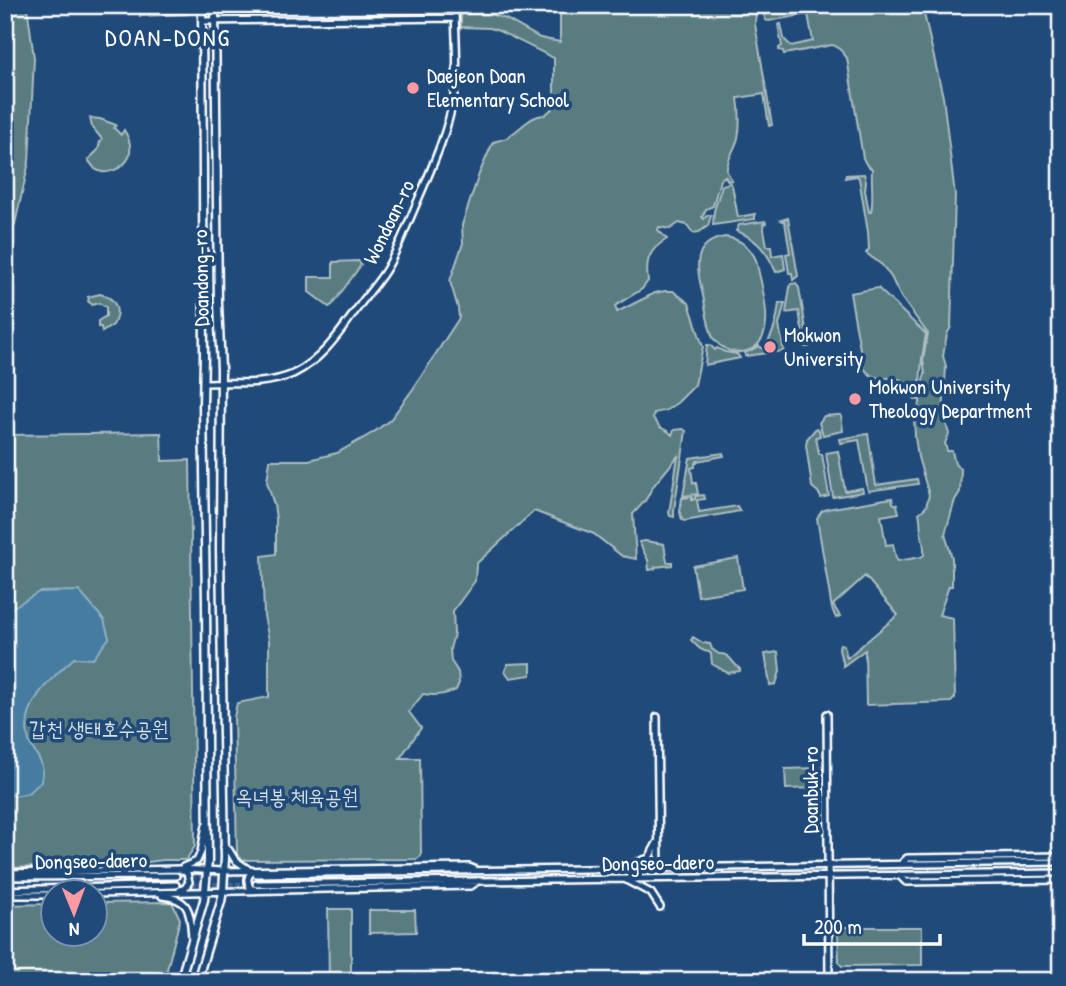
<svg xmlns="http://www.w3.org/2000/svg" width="1066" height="986" font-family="'Patrick Hand','Poor Story',sans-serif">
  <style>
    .green { fill: #597b80; stroke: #acbdc0; stroke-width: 2 }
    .water { fill: #447ba0; stroke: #8fb0c6; stroke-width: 2 }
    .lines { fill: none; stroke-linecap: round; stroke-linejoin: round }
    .tertiary-tunnel { stroke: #41658e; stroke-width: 5; stroke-dasharray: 5 2.5; stroke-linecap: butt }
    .tertiary-casing { stroke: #fff; stroke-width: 10 }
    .secondary-casing { stroke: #fff; stroke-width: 11 }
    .tertiary { stroke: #1f4a7a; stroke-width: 5 }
    .secondary { stroke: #1f4a7a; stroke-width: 6 }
    .poi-dot { fill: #ff9aa2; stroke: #1f4a7a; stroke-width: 2.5 }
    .labels { text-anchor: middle; stroke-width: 7; stroke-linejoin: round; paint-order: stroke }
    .poi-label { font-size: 21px; fill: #fff; stroke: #1f4a7a; text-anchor: start }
    .street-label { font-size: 21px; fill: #fff; stroke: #1f4a7a }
    .park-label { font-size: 21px; fill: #d6dedf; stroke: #1f4a7a }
    .quarter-label { font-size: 24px; letter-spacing: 2px; fill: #fff; stroke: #1f4a7a }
  </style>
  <rect width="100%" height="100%" fill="#1f4a7a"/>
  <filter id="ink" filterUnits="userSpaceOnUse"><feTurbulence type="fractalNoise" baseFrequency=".0143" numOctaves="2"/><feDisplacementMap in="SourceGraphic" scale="14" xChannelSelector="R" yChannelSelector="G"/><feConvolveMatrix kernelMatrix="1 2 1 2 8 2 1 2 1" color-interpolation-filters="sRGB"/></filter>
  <g filter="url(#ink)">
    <path class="green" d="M5,5H27L34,58L29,162L15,224L5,246Z
      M139,5H187V14L140,16Z
      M560,5H756V14L755,24L772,125L769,126L764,94L738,98C740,112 741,124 738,138C736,147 725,163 727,171C728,174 730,177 732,180L728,181L725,176L720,180L713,206L706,209L702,217L704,219L707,215H711L708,226L699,232L693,233L687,225L679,223L670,229L659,227L658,230L667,239C649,250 645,260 648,281L642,289L615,306L617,312L655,293L665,291H673L689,303L703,347L695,385L678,402L667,410L654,413L653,418L660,427L669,432L672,435L674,430L683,429L686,431L674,510V517L670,516L669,513L678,456L654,485L645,501L633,514L636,559L622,556L594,534L534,511L476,564L475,581L453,611L454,634L450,649L451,661L458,672L459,683L456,690C444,695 436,696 423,694L409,712L421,728L400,758H420L421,856L417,859L242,860L237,854L234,717L237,703L269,697V640L264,616L262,556L276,554V518L274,505L267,482L270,460H309L337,453L374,432L390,420L413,389L459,318L458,308L450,281L463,243L462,225L479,174L493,142C497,141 500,140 504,139C519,132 529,115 545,115L554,107V58L499,31L490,28L461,27V14H490L506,19L540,38L560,42Z
      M763,5H769L773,11L812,5H922L943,97L955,195L951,327L947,334L943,356L946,366L943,415L949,434L945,443L947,451H952L955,464L961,470L960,492L955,500L945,534L952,558V586H949L939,615L953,618L955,698L951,702L866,705L865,650L843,666V661C840,657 838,648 840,644L844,645L847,658L898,615L865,576L833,605L840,616L836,618L832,609L817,518L822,511L827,509L892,498L893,503L897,505L899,513L881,516L886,545L893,544L896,558L898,561L921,557L924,555C925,546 922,540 921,531C920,525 921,520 919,513L926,507L929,495L918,457L915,437L914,418L920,403V398L918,400H915C908,361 875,392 863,366L850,293L878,288L926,334L922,358L919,394L925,374L923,359L928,334L901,297L891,277L882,265L866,253L869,249L868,232L859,178L857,176L845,178L846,175L864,174L866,181L865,190L869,212H871C874,198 871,184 872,169L866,164L863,158L847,58C842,52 839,46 832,45L784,54L783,51L779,50V48L782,46L778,25L781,24L784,39L791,46L813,41L808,14L769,21L765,20Z
      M90,118L100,119L116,125L114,128L121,135L124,130C129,138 132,148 129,157C124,168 106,177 95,169C95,169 89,161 88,160L98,150L100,142L102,139L92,127Z
      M730,183L732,185L738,217L755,214V219L713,225L714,211L722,185Z
      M788,218L798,276L793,280L792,273H789L786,254L790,253L785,222L781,220Z
      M765,221L766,223L763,224L767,246H771L772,256L783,254L785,269L776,272C768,253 757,238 736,231L739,225Z
      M725,237C740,239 750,246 756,260C761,285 783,347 741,352C730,353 720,347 713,338C708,326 706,312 704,300C698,273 688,243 725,237Z
      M359,261L361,265L332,305L329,307L309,292V277H333V262Z
      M796,283L799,288L809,347H805L799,311L786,313L790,287L791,284Z
      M100,294C116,298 121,310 113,325L102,332L101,327H98V321L106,316V307L99,303L92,305L88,301L89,299L88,297Z
      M779,303H785L779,325L784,351L745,356V353L759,346L763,349C774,335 777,320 779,303Z
      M707,345H710L715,350L717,348L725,352L737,354L740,358L705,365Z
      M838,415H841L843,431L823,435L819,423L824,416Z
      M816,428L819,430L820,436L816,437L819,454H822L829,496L821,498L818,492L812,487L806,445L807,439Z
      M161,433L162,461L190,460L195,846L186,860H163L126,865L5,868V435Z
      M868,434L876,485L917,479L918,484L868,491L859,440L841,443L840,439Z
      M838,451L845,491L862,488L863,492L833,497L826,453Z
      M723,453L724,456L697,461V463H695V467L691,468L693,483H696L698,494L683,496L690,458Z
      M704,495L705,499L697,500L699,512L737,506L740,511L685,521L682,520L680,512L682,498L692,497V500L695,499V496Z
      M645,541L664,544L667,562H672V565L655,567V569L649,570L648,560L639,542Z
      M738,558L743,589L698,596L693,566Z
      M693,637L703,643L710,644L712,649L719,654C730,653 732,663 740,669V671L728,673L712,664L711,654L709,652C700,651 697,646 691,640Z
      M778,652L780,671L776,684L770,685L765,654Z
      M531,663V675L510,678L505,671L508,664Z
      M816,768L817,788L786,789L785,769Z
      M172,902L180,919L164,981H5V905L52,904V934H94L95,903Z
      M328,909H351V981H329Z
      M369,910H415L416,932L369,933Z
      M840,927H922V965L842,966L839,963L838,931Z"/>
    <path class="water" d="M79,591L104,620L109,638L93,659L74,658C50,679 19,706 29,741C32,750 40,757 42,766C43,770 42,777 41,782L28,793L15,796L12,794L5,797V612L39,592Z"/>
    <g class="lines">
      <path class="tertiary-tunnel" d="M176,876L253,874
        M176,885L250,884"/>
      <defs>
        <path id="tertiary" d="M202,21L455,18
          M204,383C233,382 266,386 293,374C324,359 342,329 362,302C370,291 380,280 387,268C399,247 408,223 418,200C432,167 448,132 454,95C459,66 455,35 455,5
          M827,714L829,981
          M657,717L659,868
          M224,847L229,850L235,860L248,869
          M901,864L907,858L1061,856
          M183,867L197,861L201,852L206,825
          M625,867L649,858L657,843
          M5,873L179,869L224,871L469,867L474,869
          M256,874L1061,862
          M899,875L906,882L1061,880
          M5,877L176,876
          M626,880L651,893L660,907
          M256,884L1061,873
          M254,889H251C246,881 247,875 254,871
          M5,890L176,885
          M180,890L185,888L189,882L187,873L181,870
          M94,894L471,886L478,881
          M5,895H52
          M162,896C191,899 190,912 192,938"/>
        <path id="secondary" d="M180,981L204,900L208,861L206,604L203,404L204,355L202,5
          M197,981L221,902L223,891L225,858L220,550L221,369L218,304L215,5"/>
      </defs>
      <use href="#tertiary" class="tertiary-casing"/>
      <use href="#secondary" class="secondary-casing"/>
      <use href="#tertiary" class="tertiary"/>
      <use href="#secondary" class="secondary"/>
    </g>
  </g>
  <g class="poi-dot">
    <circle cx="413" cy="88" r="7"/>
    <circle cx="770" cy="347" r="7"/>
    <circle cx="855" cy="399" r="7"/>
  </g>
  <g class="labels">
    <g class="poi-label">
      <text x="427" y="83">Daejeon Doan<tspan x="427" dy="24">Elementary School</tspan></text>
      <text x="784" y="342">Mokwon<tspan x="784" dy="24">University</tspan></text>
      <text x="869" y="394">Mokwon University<tspan x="869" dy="24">Theology Department</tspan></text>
    </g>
    <g class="street-label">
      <text transform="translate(389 222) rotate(-64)" y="7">Wondoan-ro</text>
      <text transform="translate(201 278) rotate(-91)" y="7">Doandong-ro</text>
      <text transform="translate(811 790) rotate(-90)" y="7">Doanbuk-ro</text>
      <text transform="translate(91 861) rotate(-1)" y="7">Dongseo-daero</text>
      <text transform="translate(658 863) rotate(-1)" y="7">Dongseo-daero</text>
    </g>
    <g class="park-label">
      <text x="99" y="736">갑천 생태호수공원</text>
      <text x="297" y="804">옥녀봉 체육공원</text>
    </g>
    <g class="quarter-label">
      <text x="168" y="46">DOAN-DONG</text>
    </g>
  </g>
  <rect width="1066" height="986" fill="none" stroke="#1f4a7a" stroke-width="28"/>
  <rect x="14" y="14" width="1038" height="958" fill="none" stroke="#fff" stroke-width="2.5" filter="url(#ink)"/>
  <g transform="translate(74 913) rotate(179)"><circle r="33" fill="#1f4a7a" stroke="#7992af" stroke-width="2"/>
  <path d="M0-5L12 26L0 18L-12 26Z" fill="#ff9aa2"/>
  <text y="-10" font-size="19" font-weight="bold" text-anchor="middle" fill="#ffffff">N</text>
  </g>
  <path d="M804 934v10h136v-10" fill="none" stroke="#ffffff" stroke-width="3.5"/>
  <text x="814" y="934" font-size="21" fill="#ffffff" stroke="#1f4a7a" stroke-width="5" paint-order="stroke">200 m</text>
</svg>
